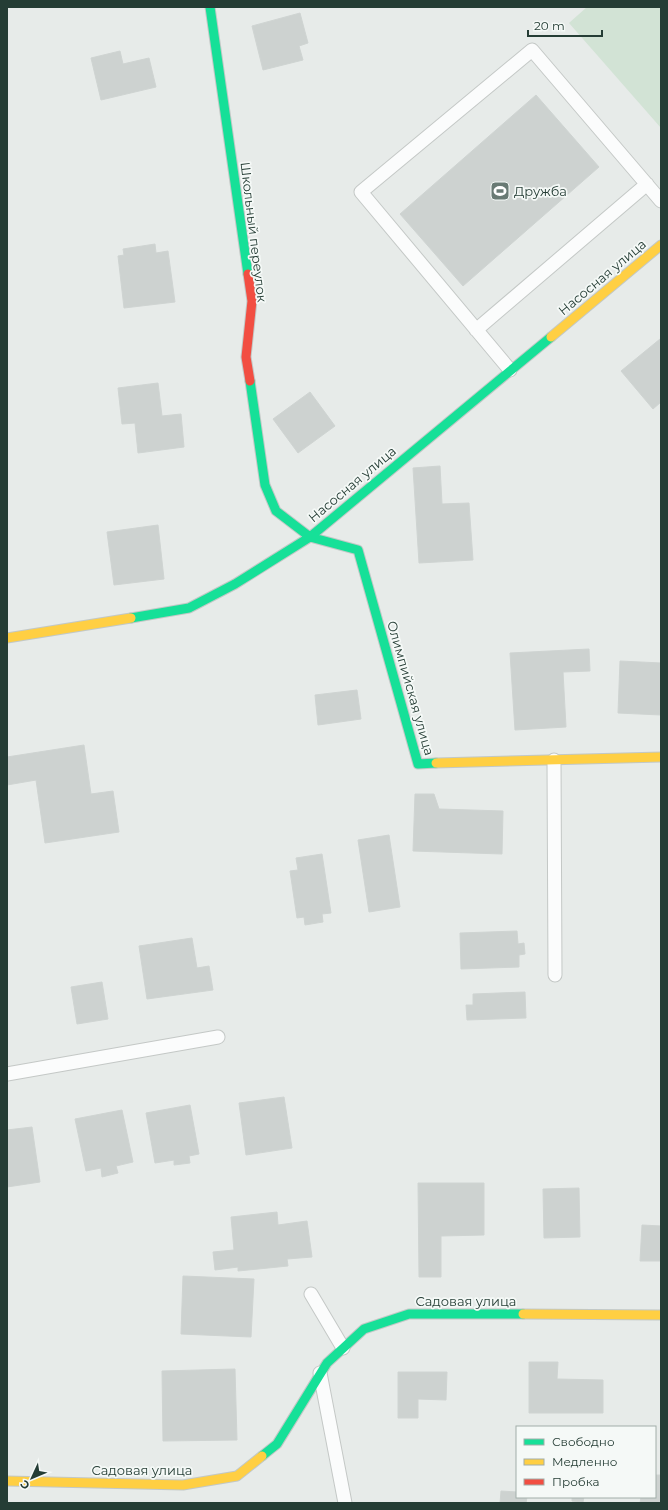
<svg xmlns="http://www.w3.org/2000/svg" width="668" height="1510" font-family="Montserrat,sans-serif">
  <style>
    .green { fill: #d2e3d5 }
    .building { fill: #cdd2d0; stroke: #cfd4d2 }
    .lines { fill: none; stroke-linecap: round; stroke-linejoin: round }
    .lane-casing { stroke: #c4c8c6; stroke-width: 15 }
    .fast-casing { stroke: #c2c8c6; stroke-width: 11 }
    .slow-casing { stroke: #c2c8c6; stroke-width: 11 }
    .jam-casing { stroke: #c2c8c6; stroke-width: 11 }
    .lane { stroke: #fbfcfc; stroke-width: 13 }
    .fast { stroke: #16e098; stroke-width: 9 }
    .slow { stroke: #ffcf43; stroke-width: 9 }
    .jam { stroke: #f24e42; stroke-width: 9 }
    .labels { text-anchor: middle; stroke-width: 3.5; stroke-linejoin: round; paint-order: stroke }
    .poi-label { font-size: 13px; fill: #253d35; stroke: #f5f9f7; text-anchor: start }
    .street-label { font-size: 13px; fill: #253d35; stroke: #f5f9f7 }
  </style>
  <rect width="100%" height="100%" fill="#e7ebe9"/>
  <path class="green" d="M587,7H661V128L569,23Z"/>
  <path class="building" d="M300,13L308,43L299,46L303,60L263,70L252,26Z
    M120,51L123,64L149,58L156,87L101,100L91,58Z
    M536,95L599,167L463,286L400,214Z
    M155,244L156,253L168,251L175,302L124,308L118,256L124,255L123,249Z
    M660,339L661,402L653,409L621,371Z
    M158,383L162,416L181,414L184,447L138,453L135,423L122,424L118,388Z
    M310,392L335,426L298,453L273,419Z
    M440,466L442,504L469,503L473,560L419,563L413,468Z
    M158,525L164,579L114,585L107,532Z
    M589,649L590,671L563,672L566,727L515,730L510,653Z
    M620,661L661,663V715L618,713Z
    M357,690L361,719L318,725L315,695Z
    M84,745L91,794L113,791L119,832L45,843L36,780L7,785V757Z
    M415,794H434L439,809L503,811L502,854L413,851Z
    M389,835L400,907L369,912L358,840Z
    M322,854L331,913L322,914L323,922L305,925L304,917L297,918L290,871L298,870L296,858Z
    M517,931L518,944L524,943L525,954L519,955V967L461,969L460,933Z
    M192,938L197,968L209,966L213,990L147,999L139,946Z
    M102,982L108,1019L77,1024L71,987Z
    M525,992L526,1018L467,1020L466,1005H473V994Z
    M284,1097L292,1148L246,1155L239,1103Z
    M190,1105L199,1154L189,1156L190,1163L174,1165V1160L155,1163L146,1113Z
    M122,1110L133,1162L116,1166L118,1173L102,1177L101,1168L86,1171L75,1119Z
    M32,1127L40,1182L7,1187V1130Z
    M418,1183H484V1235L441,1236V1277H419Z
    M579,1188L580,1237L544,1238L543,1189Z
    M277,1212L278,1225L307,1221L312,1257L287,1259L288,1266L238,1271V1267L215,1270L213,1252L234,1250L231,1217Z
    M642,1225L661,1226V1261H640Z
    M183,1276L254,1279L251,1337L181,1334Z
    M529,1362H558L557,1379L603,1380V1413H529Z
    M235,1369L237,1440L163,1441L162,1371Z
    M398,1372H447L446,1400L418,1399V1418H398Z
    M655,1475H661V1503H640L641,1497H655Z
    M501,1491L517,1492V1497H527L526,1503H500Z
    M572,1497H584L583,1502L572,1501Z"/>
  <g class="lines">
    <defs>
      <path id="lane" d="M476,330L647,184
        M510,370L361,192L532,50L661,201
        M554,760L555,975
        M7,1074L218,1037
        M311,1294L343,1348
        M320,1373L345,1503"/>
      <path id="fast" d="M210,7L248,274
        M250,381L265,485L276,511L310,537L358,550L418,764L436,763
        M131,618L189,608L235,584L310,537L551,337
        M262,1456L277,1444L327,1363L364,1329L409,1314H523"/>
      <path id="slow" d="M551,337L661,245
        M7,638L131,618
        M436,763L661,757
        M523,1314L661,1315
        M7,1481L183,1485L237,1476L262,1456"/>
      <path id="jam" d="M248,274L252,301L246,357L250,381"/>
    </defs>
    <use href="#lane" class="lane-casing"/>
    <use href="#fast" class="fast-casing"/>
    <use href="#slow" class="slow-casing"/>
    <use href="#jam" class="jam-casing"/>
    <use href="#lane" class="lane"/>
    <use href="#fast" class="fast"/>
    <use href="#slow" class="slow"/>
    <use href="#jam" class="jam"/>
  </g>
  <defs>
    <symbol id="stadium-square" viewBox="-11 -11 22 22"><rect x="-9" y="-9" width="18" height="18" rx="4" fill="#697a74" stroke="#f5f9f7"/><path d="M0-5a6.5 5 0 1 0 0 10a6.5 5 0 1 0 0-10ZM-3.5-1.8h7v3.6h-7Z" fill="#fff"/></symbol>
  </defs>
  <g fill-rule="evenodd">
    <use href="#stadium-square" x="489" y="180" width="22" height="22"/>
  </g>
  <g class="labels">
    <g class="poi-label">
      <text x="514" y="196">Дружба</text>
    </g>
    <g class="street-label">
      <text transform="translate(254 232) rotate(83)" y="5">Школьный переулок</text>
      <text transform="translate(602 277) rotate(-40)" y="5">Насосная улица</text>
      <text transform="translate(352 484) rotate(-40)" y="5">Насосная улица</text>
      <text transform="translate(411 688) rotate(74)" y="5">Олимпийская улица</text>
      <text x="466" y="1306">Садовая улица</text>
      <text x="142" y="1475">Садовая улица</text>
    </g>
  </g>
  <rect width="668" height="1510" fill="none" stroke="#253d35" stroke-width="16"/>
  <rect x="516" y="1426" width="140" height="72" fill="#f5f9f7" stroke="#a2aea9"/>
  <rect x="524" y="1439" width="20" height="6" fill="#16e098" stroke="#a2aea9"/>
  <text x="552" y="1446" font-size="12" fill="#253d35">Свободно</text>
  <rect x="524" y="1459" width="20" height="6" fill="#ffcf43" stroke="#a2aea9"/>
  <text x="552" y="1466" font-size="12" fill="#253d35">Медленно</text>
  <rect x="524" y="1479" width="20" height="6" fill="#f24e42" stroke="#a2aea9"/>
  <text x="552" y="1486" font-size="12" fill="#253d35">Пробка</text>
  <g transform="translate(32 1478) rotate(226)" stroke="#f5f9f7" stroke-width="3" paint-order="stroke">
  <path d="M0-3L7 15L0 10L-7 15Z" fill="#253d35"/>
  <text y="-6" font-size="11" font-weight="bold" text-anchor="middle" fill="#253d35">С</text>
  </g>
  <path d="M528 30v6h74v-6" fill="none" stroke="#253d35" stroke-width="2"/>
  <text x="534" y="30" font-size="12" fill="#253d35" stroke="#f5f9f7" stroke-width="3" paint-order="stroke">20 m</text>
</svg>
